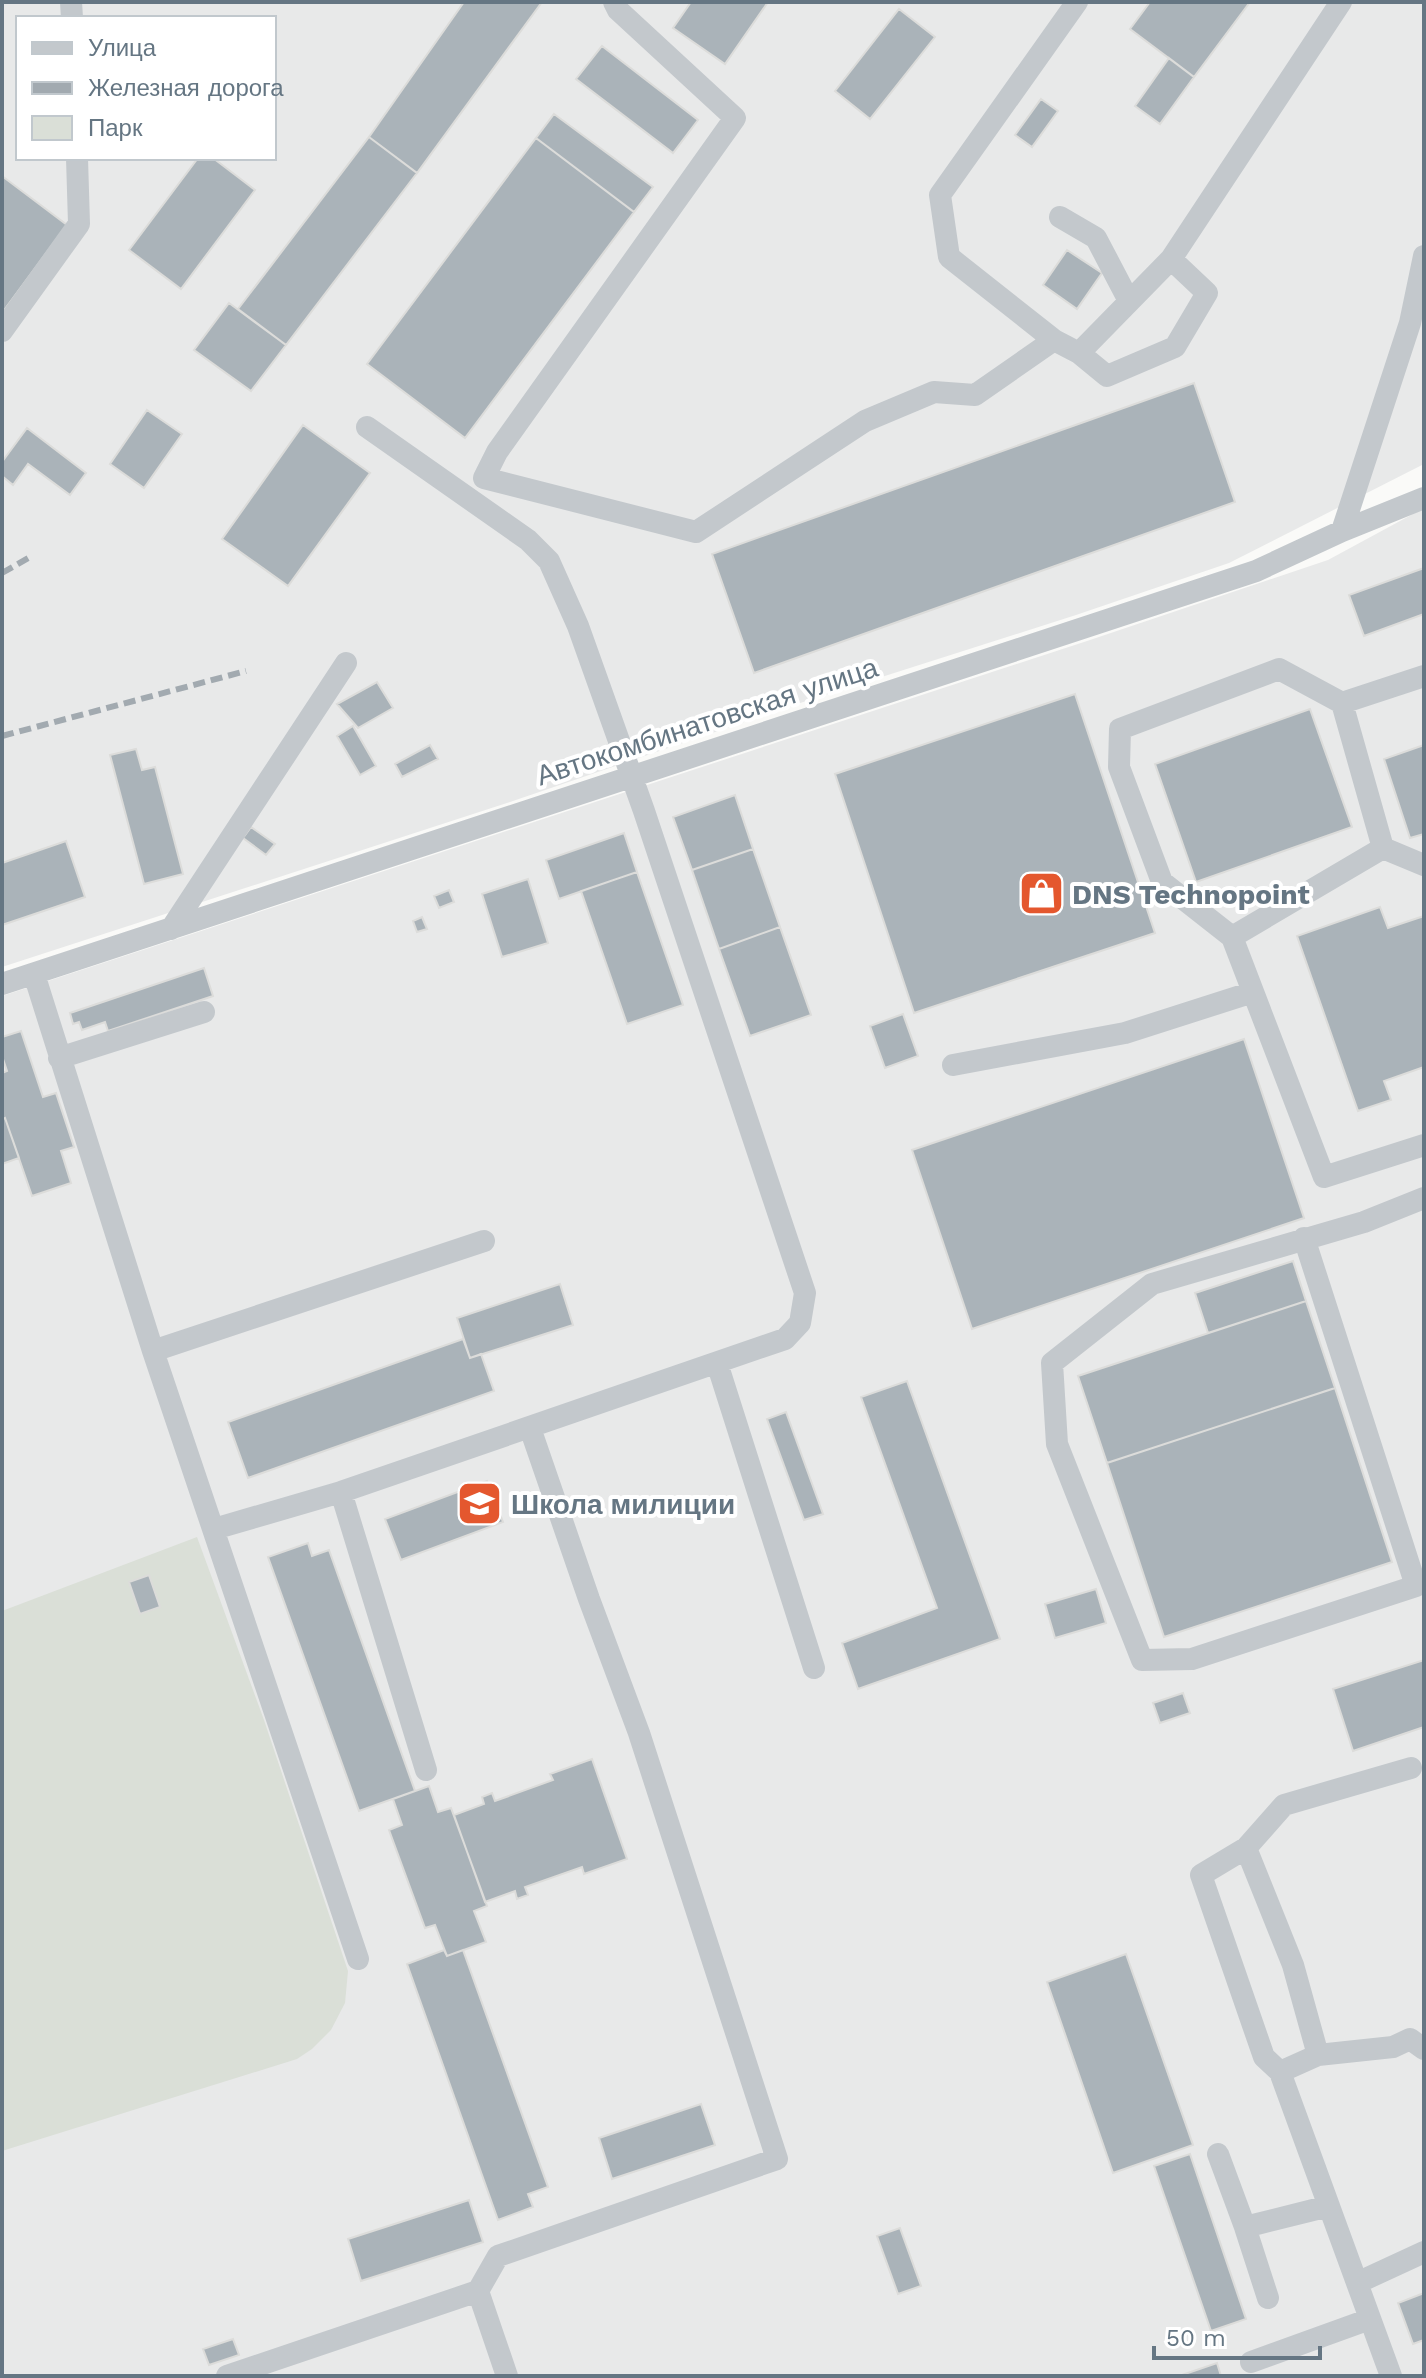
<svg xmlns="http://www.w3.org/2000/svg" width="1426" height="2378" font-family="'Work Sans',sans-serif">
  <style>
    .built { fill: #e8e9e9; fill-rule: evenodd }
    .green { fill: #dadfd7 }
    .building { fill: #aab3b9; stroke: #dcdcda; stroke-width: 2 }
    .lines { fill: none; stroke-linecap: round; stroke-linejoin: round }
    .minor { stroke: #c3c8cc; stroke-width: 22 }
    .rail { stroke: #a2aab0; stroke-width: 6; stroke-dasharray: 12 6; stroke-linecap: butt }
    .labels { text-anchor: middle; stroke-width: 8; stroke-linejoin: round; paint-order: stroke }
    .street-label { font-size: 28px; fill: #657683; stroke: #fff }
    .poi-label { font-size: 28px; font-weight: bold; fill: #657683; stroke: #fff; text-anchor: start }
  </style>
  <rect width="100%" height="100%" fill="#fafaf8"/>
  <path class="built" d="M2,2H1424V464L1229,563L1076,615L797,704L510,802L2,967ZM18,18H274V158H18Z
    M1424,508V2376H2V996L1087,641L1328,560Z"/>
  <path class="green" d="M197,1537L264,1720L348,1971L345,2003L331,2030L312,2049L297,2059L2,2151V1611Z"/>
  <path class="building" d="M464,2H542L417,173L369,137Z
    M691,2H768L725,64L673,28Z
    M1150,2H1250L1194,77L1130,29Z
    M899,9L935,37L870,119L835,91Z
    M602,46L698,120L673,153L576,79Z
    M1169,58L1194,77L1160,124L1135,106Z
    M1041,99L1058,111L1032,147L1015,135Z
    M554,114L653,187L634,212L536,138Z
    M369,137L417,173L286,345L238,309Z
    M536,138L634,212L465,438L367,364Z
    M198,158H213L255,190L181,289L129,250Z
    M2,176L67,225L2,313Z
    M1067,250L1102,273L1077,309L1043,285Z
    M229,303L286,345L251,391L194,350Z
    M1194,383L1235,502L754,673L712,554Z
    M147,410L182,434L144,488L110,464Z
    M303,425L370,473L288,586L222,539Z
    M27,428L86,473L70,495L28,464L13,485L2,476V462Z
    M1424,568V614L1364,636L1349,595Z
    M377,682L393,708L358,728L337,704Z
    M1075,694L1155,933L914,1013L835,774Z
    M1310,709L1352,827L1196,882L1155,764Z
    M353,726L376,766L360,775L337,736Z
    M430,745L438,759L402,777L395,764Z
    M1424,745V834L1410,838L1384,759Z
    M136,749L142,770L155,767L183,874L144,884L110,755Z
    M735,795L753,849L692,870L673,817Z
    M251,827L275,844L266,855L243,838Z
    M624,833L637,872L559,899L546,860Z
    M66,841L85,897L2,925V863Z
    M753,849L780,927L719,949L692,870Z
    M637,872L683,1005L627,1024L581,891Z
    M528,879L548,943L502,957L482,894Z
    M449,890L454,902L439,908L434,896Z
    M1380,907L1388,928L1424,916V1067L1384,1081L1391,1100L1358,1111L1297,936Z
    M422,917L427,929L417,932L413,921Z
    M780,927L811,1015L750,1036L719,949Z
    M204,968L213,996L108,1031L105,1022L82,1030L79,1022L73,1024L70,1013Z
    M903,1014L918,1056L885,1068L870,1026Z
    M21,1031L43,1097L56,1093L74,1147L61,1151L71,1183L32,1196L5,1118L2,1119V1073L7,1071L2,1056V1037Z
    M1244,1039L1304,1218L972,1329L912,1150Z
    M5,1118L19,1158L2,1164V1119Z
    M1293,1261L1306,1301L1208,1333L1195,1293Z
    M560,1284L573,1325L470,1358L457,1318Z
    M1306,1301L1335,1388L1107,1463L1078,1376Z
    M463,1339L470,1358L481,1354L494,1391L248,1478L228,1422Z
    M907,1381L1000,1639L858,1689L842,1643L937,1608L861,1397Z
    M1335,1388L1392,1562L1164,1637L1107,1463Z
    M786,1412L823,1514L804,1520L767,1419Z
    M487,1481L503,1522L401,1560L385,1519Z
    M308,1543L312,1556L329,1550L415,1791L359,1811L268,1557Z
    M149,1575L160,1607L140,1614L129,1582Z
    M1096,1589L1106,1623L1055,1638L1045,1604Z
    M1424,1660V1727L1353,1751L1333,1689Z
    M1183,1693L1190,1713L1160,1723L1153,1703Z
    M592,1759L627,1859L584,1874L582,1867L525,1887L528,1895L517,1899L515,1891L485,1902L454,1815L484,1804L482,1797L492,1793L495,1801L553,1780L550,1774Z
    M429,1786L438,1812L451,1808L487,1906L474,1911L486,1942L447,1956L435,1925L425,1928L389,1830L402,1825L393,1799Z
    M444,1950L447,1956L463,1950L548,2187L528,2194L533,2207L498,2220L407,1964Z
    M1126,1954L1193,2145L1113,2173L1047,1982Z
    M701,2104L715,2145L612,2179L599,2138Z
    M1190,2154L1246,2319L1211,2331L1154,2166Z
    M469,2200L483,2242L361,2281L348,2239Z
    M900,2228L921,2286L898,2294L877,2236Z
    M1424,2293V2340L1413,2344L1398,2303Z
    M233,2339L239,2355L209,2365L203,2349Z
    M1217,2363L1221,2376H1179Z"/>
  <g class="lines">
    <path class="minor" d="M71,2L72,18
      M614,2L618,10L735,118L497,452L484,478L696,532L865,421L934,392L975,395L1054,340L1079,353L1107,376L1175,347L1207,293L1171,259L1079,353
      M1060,217L1096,238L1129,301
      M1171,259L1341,2
      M2,331L79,224L77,158
      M1054,340L949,257L940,195L1077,2
      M1342,531L1410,323L1424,256
      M1424,676L1342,703L1279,669L1120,729L1119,767L1162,882L1232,937L1324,1177L1424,1145
      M1342,703L1383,848
      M171,929L346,663
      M1232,937L1383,848L1424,865
      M34,974L153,1351L358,1959
      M2,984L1256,571L1342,531L1424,498
      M59,1058L204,1012
      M953,1065L1125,1033L1253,992
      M1304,1238L1416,1586L1192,1659L1142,1660L1057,1444L1052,1363L1152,1284L1364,1222L1424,1198
      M153,1351L484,1241
      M717,1363L814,1668
      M341,1492L426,1770
      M214,1529L341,1492L785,1339L800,1323L805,1293L644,811L578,626L549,561L528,540L367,427
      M1246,1848L1201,1875L1264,2057L1280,2072
      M1318,2055L1293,1965L1246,1848L1284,1805L1411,1768
      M1218,2154L1245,2227
      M1357,2283L1424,2252
      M478,2291L507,2376
      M1268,2298L1245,2227L1329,2206
      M1251,2362L1370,2319
      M227,2376L478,2291L498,2256L777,2159L639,1733L589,1599L530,1428
      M1391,2376L1280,2072L1318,2055L1393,2047L1410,2039L1424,2049"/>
    <path class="rail" d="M2,573L30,557
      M2,736L246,671"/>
  </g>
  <defs>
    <symbol id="shop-square" viewBox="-11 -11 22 22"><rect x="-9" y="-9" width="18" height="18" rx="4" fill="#e4572e" stroke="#fff"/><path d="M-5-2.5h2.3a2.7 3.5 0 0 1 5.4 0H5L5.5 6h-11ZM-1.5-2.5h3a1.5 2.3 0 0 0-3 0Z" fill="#fff"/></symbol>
    <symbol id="university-square" viewBox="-11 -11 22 22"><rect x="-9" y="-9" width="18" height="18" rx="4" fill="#e4572e" stroke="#fff"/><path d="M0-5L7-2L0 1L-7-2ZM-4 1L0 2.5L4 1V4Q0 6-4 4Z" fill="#fff"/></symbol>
  </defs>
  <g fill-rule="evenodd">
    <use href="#shop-square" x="1016" y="868" width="51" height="51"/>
    <use href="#university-square" x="454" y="1478" width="51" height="51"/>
  </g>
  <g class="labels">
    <g class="street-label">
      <text transform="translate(707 721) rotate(-18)" y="10">Автокомбинатовская улица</text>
    </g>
    <g class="poi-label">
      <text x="1072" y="904">DNS Technopoint</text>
      <text x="511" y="1514">Школа милиции</text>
    </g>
  </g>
  <rect width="1426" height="2378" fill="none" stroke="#657683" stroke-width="8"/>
  <rect x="16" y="16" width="260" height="144" fill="#ffffff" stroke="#c1c8cd" stroke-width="2"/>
  <rect x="32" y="42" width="40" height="12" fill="#c3c8cc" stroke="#c1c8cd" stroke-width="2"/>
  <text x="88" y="56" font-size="24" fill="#657683">Улица</text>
  <rect x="32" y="82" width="40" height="12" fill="#a2aab0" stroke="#c1c8cd" stroke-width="2"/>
  <text x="88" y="96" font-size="24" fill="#657683">Железная дорога</text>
  <rect x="32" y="116" width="40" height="24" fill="#dadfd7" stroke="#c1c8cd" stroke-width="2"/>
  <text x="88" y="136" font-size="24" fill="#657683">Парк</text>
  <path d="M1154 2346v12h166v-12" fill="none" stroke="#657683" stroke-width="4"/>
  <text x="1166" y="2346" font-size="24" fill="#657683" stroke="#ffffff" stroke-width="6" paint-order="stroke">50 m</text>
</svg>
